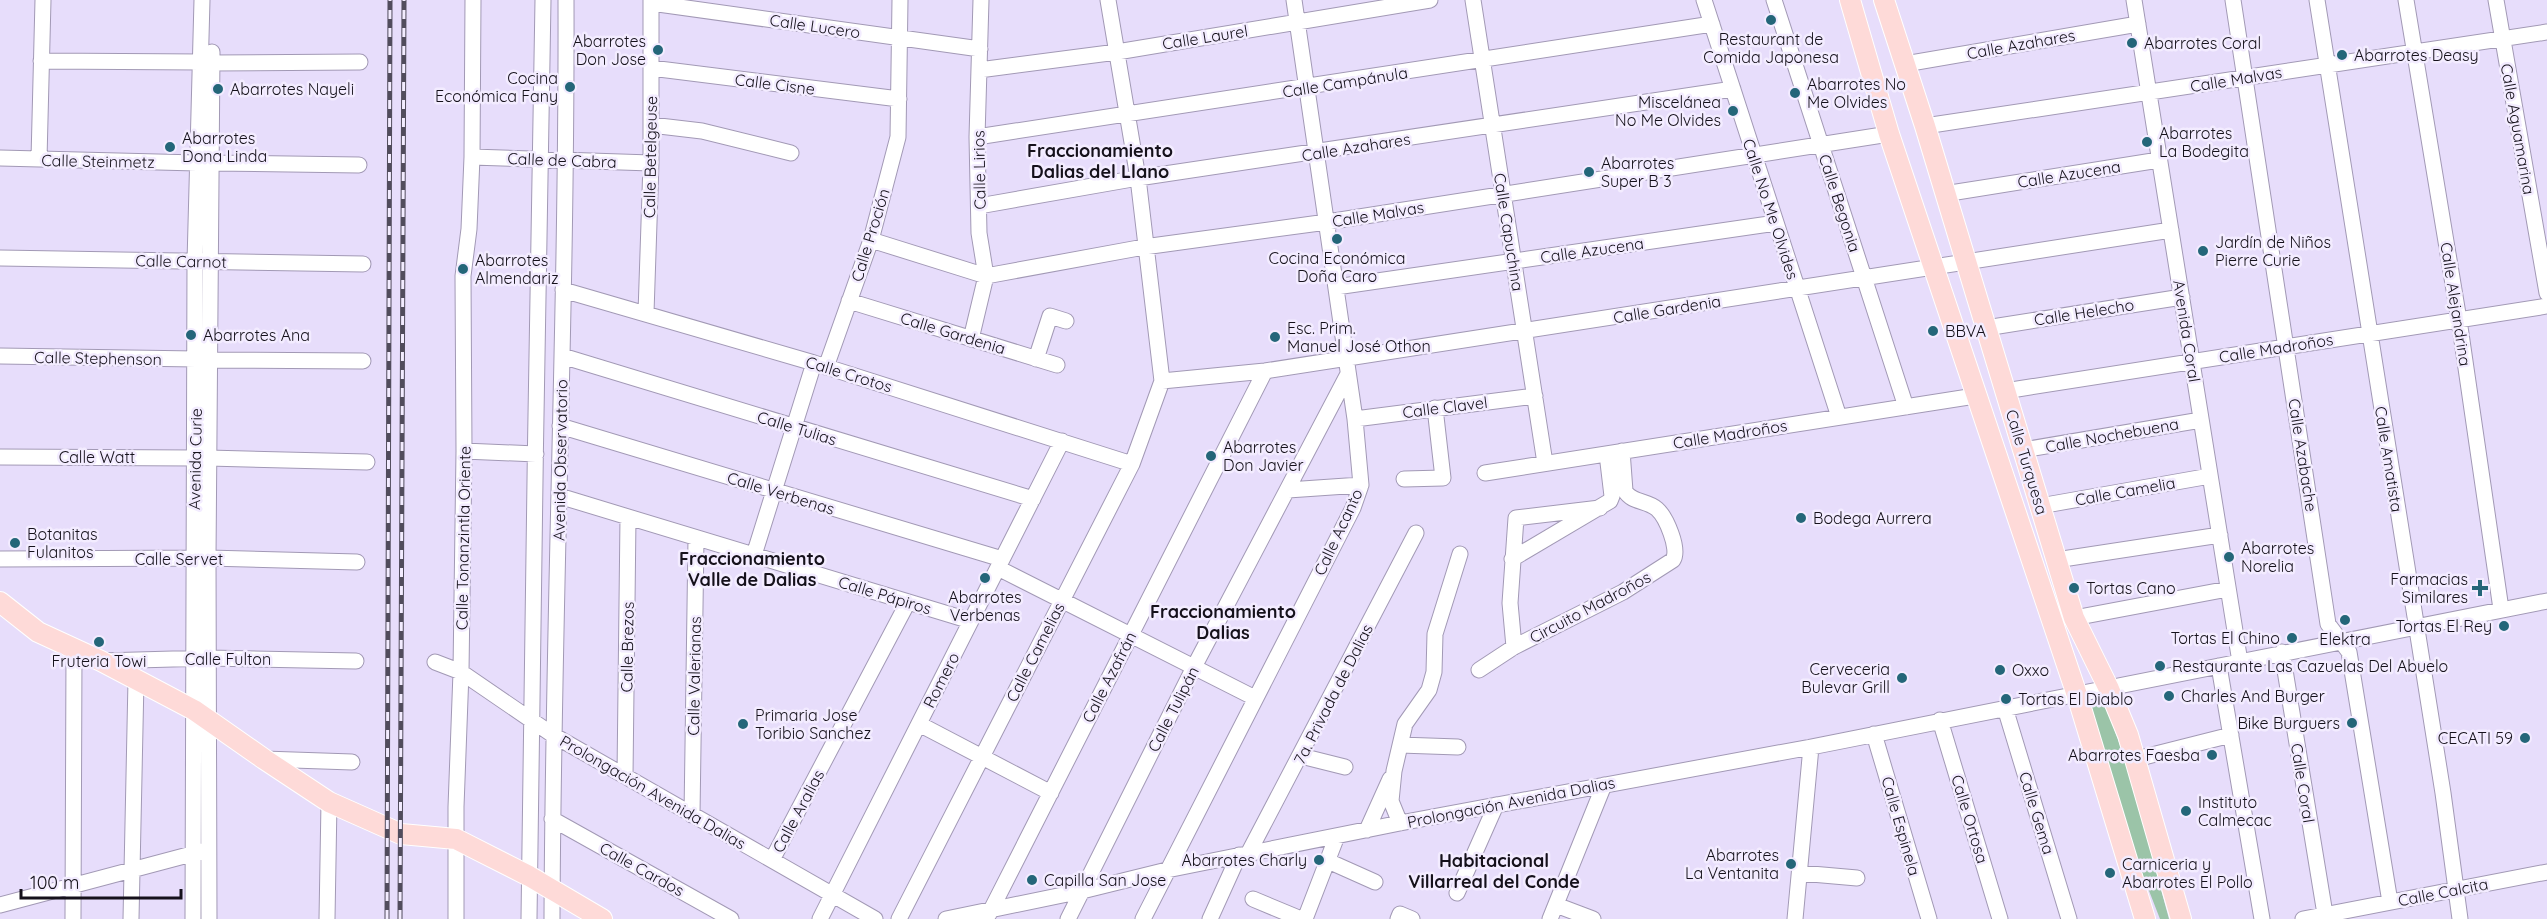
<svg xmlns="http://www.w3.org/2000/svg" width="2547" height="919" font-family="Quicksand,sans-serif">
  <style>
    .green { fill: #9bc4a8 }
    .lines { fill: none; stroke-linecap: round; stroke-linejoin: round }
    .minor-casing { stroke: #a299b5; stroke-width: 17 }
    .major-casing { stroke: #fff; stroke-width: 22 }
    .minor { stroke: #fff; stroke-width: 15 }
    .major { stroke: #fedad8; stroke-width: 20 }
    .rail-casing { stroke: #514c5c; stroke-width: 5 }
    .rail { stroke: #f3ecff; stroke-width: 3; stroke-dasharray: 9; stroke-linecap: butt }
    .poi-dot { fill: #246679; stroke: #f3ecff; stroke-width: 2 }
    .labels { text-anchor: middle; stroke-width: 5; stroke-linejoin: round; paint-order: stroke }
    .street-label { font-size: 16px; fill: #15111b; stroke: #f3ecff }
    .poi-label { font-size: 16px; fill: #15111b; stroke: #f3ecff; text-anchor: start }
    .neighbourhood-label { font-size: 18px; font-weight: bold; fill: #15111b; stroke: #f3ecff }
  </style>
  <rect width="100%" height="100%" fill="#e7ddfb"/>
  <path class="green" d="M2105,703L2155,844L2151,853L2169,919H2160L2134,852L2084,704Z"/>
  <g class="lines">
    <defs>
      <path id="minor" d="M1473,0L1545,463
        M1704,0L1839,417
        M1774,0L1906,407
        M2134,0L2240,662
        M2233,0L2328,624L2349,652L2390,902
        M2317,0L2443,793L2460,919
        M2406,0L2459,320L2501,609
        M2496,0L2547,293
        M651,3L980,49
        M41,61L202,62
        M212,63L360,62
        M1905,64L2138,24
        M651,68L899,99
        M979,70L1117,52L1430,0
        M651,125L702,131L791,153
        M1925,126L2547,32
        M977,137L1712,24
        M472,157L651,163
        M0,158L197,163
        M39,159L43,0
        M211,163L359,165
        M1944,194L2159,160
        M979,206L1138,178L1733,89
        M871,240L986,276L1144,247L1327,222L1889,134
        M0,258L363,264
        M1336,287L1776,223
        M563,290L814,363L1132,464
        M849,301L1057,365
        M646,313L651,163V0
        M1986,328L2182,297
        M971,339L986,276L979,233L977,137L981,0
        M0,356L196,359
        M562,356L1033,499
        M1036,359L1050,316L1066,321
        M209,360L363,361
        M826,367L871,240L898,137L900,0
        M1162,381L1265,371L2171,230
        M2005,391L2547,306
        M1355,419L1535,396
        M560,426L1002,559
        M2023,450L2201,420
        M464,451L536,454
        M0,457L195,458
        M208,458L367,462
        M1485,473L1975,396
        M1404,479L1443,478L1435,408
        M1288,490L1361,485
        M559,496L971,621
        M2040,506L2210,476
        M754,555L814,363
        M0,559L208,558L357,562
        M1512,559L1610,501L1612,496L1607,454
        M2056,560L2220,535
        M998,568L1255,698
        M2074,618L2228,589
        M1514,647L1510,603L1516,518L1600,508
        M2282,652L2325,914
        M101,661L209,658L356,661
        M435,662L461,672L553,735L875,919
        M2219,666L2262,919
        M1479,670L1514,647L1623,592L1673,560C1680,549 1666,517 1657,509C1647,500 1632,503 1625,491L1622,451
        M2005,708L2069,919
        M1940,720L2000,919
        M919,724L1051,793
        M1874,734L1929,919
        M1400,745L1458,747
        M1301,756L1345,767
        M264,759L352,762
        M2136,759L2231,735
        M625,776L628,517
        M692,815L696,538
        M552,819L731,919
        M1400,823L1391,801L1394,771L1405,724L1429,690L1434,672L1435,634L1460,554
        M1367,830L1390,779
        M1248,854L1416,533
        M772,860L908,602
        M1328,861L1375,882
        M1800,873L1857,878
        M1457,893L1496,805
        M1253,899L1301,919
        M0,905L203,851
        M1556,905L1593,919
        M989,914L1265,371
        M73,919L74,651
        M131,919L136,680
        M193,919L195,262L202,0
        M209,919L208,558L212,52
        M327,919L329,802
        M456,919V807L461,672L464,451L463,276L469,229L472,157L473,0
        M529,919C531,613 539,306 543,0
        M552,919C553,613 567,306 566,0
        M820,919L1062,441
        M899,919L1132,464L1162,381L1138,178L1108,0
        M946,919L1082,891L1167,870L1400,823L1811,747L2547,601
        M1068,919L1194,667L1348,374
        M1143,919L1353,508L1361,485L1355,419L1294,0
        M1210,919L1239,855
        M1305,919L1337,836
        M1398,919L1400,914L1412,919
        M1550,919L1604,785
        M1795,919L1811,747
        M2303,919L2547,872"/>
      <path id="major" d="M1850,0L1889,134L2077,695L2145,919
        M1884,0L1925,126L2074,618L2109,689L2128,735L2181,919
        M0,602L38,632L101,661L194,710L264,759L329,802L401,834L456,839L529,876L602,919"/>
    </defs>
    <use href="#minor" class="minor-casing"/>
    <use href="#major" class="major-casing"/>
    <use href="#minor" class="minor"/>
    <use href="#major" class="major"/>
    <defs>
      <path id="rail" d="M387,919L390,0
        M400,919L404,0"/>
    </defs>
    <use href="#rail" class="rail-casing"/>
    <use href="#rail" class="rail"/>
  </g>
  <g class="poi-dot">
    <circle cx="1771" cy="20" r="6"/>
    <circle cx="2132" cy="43" r="6"/>
    <circle cx="658" cy="50" r="6"/>
    <circle cx="2342" cy="55" r="6"/>
    <circle cx="570" cy="87" r="6"/>
    <circle cx="218" cy="89" r="6"/>
    <circle cx="1795" cy="93" r="6"/>
    <circle cx="1733" cy="111" r="6"/>
    <circle cx="2147" cy="142" r="6"/>
    <circle cx="170" cy="147" r="6"/>
    <circle cx="1589" cy="172" r="6"/>
    <circle cx="1337" cy="239" r="6"/>
    <circle cx="2203" cy="251" r="6"/>
    <circle cx="463" cy="269" r="6"/>
    <circle cx="1933" cy="331" r="6"/>
    <circle cx="191" cy="335" r="6"/>
    <circle cx="1275" cy="337" r="6"/>
    <circle cx="1211" cy="456" r="6"/>
    <circle cx="1801" cy="518" r="6"/>
    <circle cx="15" cy="543" r="6"/>
    <circle cx="2229" cy="557" r="6"/>
    <circle cx="985" cy="578" r="6"/>
    <circle cx="2074" cy="588" r="6"/>
    <path d="M2477 579h6v6h6v6h-6v6h-6v-6h-6v-6h6z"/>
    <circle cx="2345" cy="620" r="6"/>
    <circle cx="2504" cy="626" r="6"/>
    <circle cx="2292" cy="638" r="6"/>
    <circle cx="99" cy="642" r="6"/>
    <circle cx="2160" cy="666" r="6"/>
    <circle cx="2000" cy="670" r="6"/>
    <circle cx="1902" cy="678" r="6"/>
    <circle cx="2169" cy="696" r="6"/>
    <circle cx="2006" cy="699" r="6"/>
    <circle cx="2352" cy="723" r="6"/>
    <circle cx="743" cy="724" r="6"/>
    <circle cx="2525" cy="738" r="6"/>
    <circle cx="2212" cy="755" r="6"/>
    <circle cx="2186" cy="811" r="6"/>
    <circle cx="1319" cy="860" r="6"/>
    <circle cx="1791" cy="864" r="6"/>
    <circle cx="2110" cy="873" r="6"/>
    <circle cx="1032" cy="880" r="6"/>
  </g>
  <g class="labels">
    <g class="street-label">
      <text transform="translate(815 26) rotate(8)" y="6">Calle Lucero</text>
      <text transform="translate(1205 37) rotate(-9)" y="6">Calle Laurel</text>
      <text transform="translate(2021 44) rotate(-10)" y="6">Calle Azahares</text>
      <text transform="translate(2236 79) rotate(-9)" y="6">Calle Malvas</text>
      <text transform="translate(1345 82) rotate(-9)" y="6">Calle Campánula</text>
      <text transform="translate(775 84) rotate(7)" y="6">Calle Cisne</text>
      <text transform="translate(2518 129) rotate(80)" y="6">Calle Aguamarina</text>
      <text transform="translate(1356 147) rotate(-9)" y="6">Calle Azahares</text>
      <text transform="translate(650 157) rotate(-89)" y="6">Calle Betelgeuse</text>
      <text transform="translate(562 160) rotate(2)" y="6">Calle de Cabra</text>
      <text transform="translate(98 161) rotate(1)" y="6">Calle Steinmetz</text>
      <text transform="translate(979 170) rotate(-91)" y="6">Calle Lirios</text>
      <text transform="translate(2069 174) rotate(-9)" y="6">Calle Azucena</text>
      <text transform="translate(1840 203) rotate(72)" y="6">Calle Begonia</text>
      <text transform="translate(1771 209) rotate(72)" y="6">Calle No Me Olvides</text>
      <text transform="translate(1378 214) rotate(-9)" y="6">Calle Malvas</text>
      <text transform="translate(1509 232) rotate(81)" y="6">Calle Capuchina</text>
      <text transform="translate(870 235) rotate(-73)" y="6">Calle Proción</text>
      <text transform="translate(1592 250) rotate(-8)" y="6">Calle Azucena</text>
      <text transform="translate(181 261) rotate(1)" y="6">Calle Carnot</text>
      <text transform="translate(2456 304) rotate(81)" y="6">Calle Alejandrina</text>
      <text transform="translate(1667 309) rotate(-9)" y="6">Calle Gardenia</text>
      <text transform="translate(2084 312) rotate(-9)" y="6">Calle Helecho</text>
      <text transform="translate(2187 331) rotate(81)" y="6">Avenida Coral</text>
      <text transform="translate(953 333) rotate(17)" y="6">Calle Gardenia</text>
      <text transform="translate(2276 348) rotate(-9)" y="6">Calle Madroños</text>
      <text transform="translate(98 358) rotate(1)" y="6">Calle Stephenson</text>
      <text transform="translate(849 374) rotate(17)" y="6">Calle Crotos</text>
      <text transform="translate(1445 407) rotate(-7)" y="6">Calle Clavel</text>
      <text transform="translate(797 428) rotate(17)" y="6">Calle Tulias</text>
      <text transform="translate(1730 434) rotate(-9)" y="6">Calle Madroños</text>
      <text transform="translate(2112 435) rotate(-10)" y="6">Calle Nochebuena</text>
      <text transform="translate(2303 455) rotate(81)" y="6">Calle Azabache</text>
      <text x="97" y="463">Calle Watt</text>
      <text transform="translate(195 459) rotate(-89)" y="6">Avenida Curie</text>
      <text transform="translate(2389 459) rotate(81)" y="6">Calle Amatista</text>
      <text transform="translate(560 460) rotate(-89)" y="6">Avenida Observatorio</text>
      <text transform="translate(2027 462) rotate(73)" y="6">Calle Turquesa</text>
      <text transform="translate(2125 491) rotate(-10)" y="6">Calle Camelia</text>
      <text transform="translate(781 493) rotate(17)" y="6">Calle Verbenas</text>
      <text transform="translate(1338 532) rotate(-65)" y="6">Calle Acanto</text>
      <text transform="translate(463 538) rotate(-89)" y="6">Calle Tonanzintla Oriente</text>
      <text x="179" y="565">Calle Servet</text>
      <text transform="translate(885 595) rotate(17)" y="6">Calle Pápiros</text>
      <text transform="translate(1590 607) rotate(-28)" y="6">Circuito Madroños</text>
      <text transform="translate(627 647) rotate(-89)" y="6">Calle Brezos</text>
      <text transform="translate(1035 652) rotate(-63)" y="6">Calle Camelias</text>
      <text x="228" y="665">Calle Fulton</text>
      <text transform="translate(694 676) rotate(-89)" y="6">Calle Valerianas</text>
      <text transform="translate(1109 677) rotate(-63)" y="6">Calle Azafrán</text>
      <text transform="translate(941 680) rotate(-63)" y="6">Romero</text>
      <text transform="translate(1333 694) rotate(-63)" y="6">7a. Privada de Dalias</text>
      <text transform="translate(1173 709) rotate(-63)" y="6">Calle Tulipán</text>
      <text transform="translate(2303 783) rotate(81)" y="6">Calle Coral</text>
      <text transform="translate(653 792) rotate(30)" y="6">Prolongación Avenida Dalias</text>
      <text transform="translate(1511 802) rotate(-11)" y="6">Prolongación Avenida Dalias</text>
      <text transform="translate(798 811) rotate(-62)" y="6">Calle Aralias</text>
      <text transform="translate(2037 813) rotate(73)" y="6">Calle Gema</text>
      <text transform="translate(1970 819) rotate(73)" y="6">Calle Ortosa</text>
      <text transform="translate(1901 826) rotate(74)" y="6">Calle Espinela</text>
      <text transform="translate(642 869) rotate(29)" y="6">Calle Cardos</text>
      <text transform="translate(2443 892) rotate(-11)" y="6">Calle Calcita</text>
    </g>
    <g class="poi-label">
      <text x="1771" y="45" text-anchor="middle">Restaurant de<tspan x="1771" dy="18">Comida Japonesa</tspan></text>
      <text x="646" y="47" text-anchor="end">Abarrotes<tspan x="646" dy="18">Don Jose</tspan></text>
      <text x="2144" y="49">Abarrotes Coral</text>
      <text x="2354" y="61">Abarrotes Deasy</text>
      <text x="558" y="84" text-anchor="end">Cocina<tspan x="558" dy="18">Económica Fany</tspan></text>
      <text x="1807" y="90">Abarrotes No<tspan x="1807" dy="18">Me Olvides</tspan></text>
      <text x="230" y="95">Abarrotes Nayeli</text>
      <text x="1721" y="108" text-anchor="end">Miscelánea<tspan x="1721" dy="18">No Me Olvides</tspan></text>
      <text x="2159" y="139">Abarrotes<tspan x="2159" dy="18">La Bodegita</tspan></text>
      <text x="182" y="144">Abarrotes<tspan x="182" dy="18">Dona Linda</tspan></text>
      <text x="1601" y="169">Abarrotes<tspan x="1601" dy="18">Super B 3</tspan></text>
      <text x="2215" y="248">Jardín de Niños<tspan x="2215" dy="18">Pierre Curie</tspan></text>
      <text x="1337" y="264" text-anchor="middle">Cocina Económica<tspan x="1337" dy="18">Doña Caro</tspan></text>
      <text x="475" y="266">Abarrotes<tspan x="475" dy="18">Almendariz</tspan></text>
      <text x="1287" y="334">Esc. Prim.<tspan x="1287" dy="18">Manuel José Othon</tspan></text>
      <text x="1945" y="337">BBVA</text>
      <text x="203" y="341">Abarrotes Ana</text>
      <text x="1223" y="453">Abarrotes<tspan x="1223" dy="18">Don Javier</tspan></text>
      <text x="1813" y="524">Bodega Aurrera</text>
      <text x="27" y="540">Botanitas<tspan x="27" dy="18">Fulanitos</tspan></text>
      <text x="2241" y="554">Abarrotes<tspan x="2241" dy="18">Norelia</tspan></text>
      <text x="2468" y="585" text-anchor="end">Farmacias<tspan x="2468" dy="18">Similares</tspan></text>
      <text x="2086" y="594">Tortas Cano</text>
      <text x="985" y="603" text-anchor="middle">Abarrotes<tspan x="985" dy="18">Verbenas</tspan></text>
      <text x="2492" y="632" text-anchor="end">Tortas El Rey</text>
      <text x="2280" y="644" text-anchor="end">Tortas El Chino</text>
      <text x="2345" y="645" text-anchor="middle">Elektra</text>
      <text x="99" y="667" text-anchor="middle">Fruteria Towi</text>
      <text x="2172" y="672">Restaurante Las Cazuelas Del Abuelo</text>
      <text x="1890" y="675" text-anchor="end">Cerveceria<tspan x="1890" dy="18">Bulevar Grill</tspan></text>
      <text x="2012" y="676">Oxxo</text>
      <text x="2181" y="702">Charles And Burger</text>
      <text x="2018" y="705">Tortas El Diablo</text>
      <text x="755" y="721">Primaria Jose<tspan x="755" dy="18">Toribio Sanchez</tspan></text>
      <text x="2340" y="729" text-anchor="end">Bike Burguers</text>
      <text x="2513" y="744" text-anchor="end">CECATI 59</text>
      <text x="2200" y="761" text-anchor="end">Abarrotes Faesba</text>
      <text x="2198" y="808">Instituto<tspan x="2198" dy="18">Calmecac</tspan></text>
      <text x="1779" y="861" text-anchor="end">Abarrotes<tspan x="1779" dy="18">La Ventanita</tspan></text>
      <text x="1307" y="866" text-anchor="end">Abarrotes Charly</text>
      <text x="2122" y="870">Carniceria y<tspan x="2122" dy="18">Abarrotes El Pollo</tspan></text>
      <text x="1044" y="886">Capilla San Jose</text>
    </g>
    <g class="neighbourhood-label">
      <text x="1100" y="157">Fraccionamiento<tspan x="1100" dy="21">Dalias del Llano</tspan></text>
      <text x="752" y="565">Fraccionamiento<tspan x="752" dy="21">Valle de Dalias</tspan></text>
      <text x="1223" y="618">Fraccionamiento<tspan x="1223" dy="21">Dalias</tspan></text>
      <text x="1494" y="867">Habitacional<tspan x="1494" dy="21">Villarreal del Conde</tspan></text>
    </g>
  </g>
  <path d="M21 889v9h160v-9" fill="none" stroke="#15111b" stroke-width="3"/>
  <text x="30" y="889" font-size="18" fill="#15111b" stroke="#f3ecff" stroke-width="4.5" paint-order="stroke">100 m</text>
</svg>
